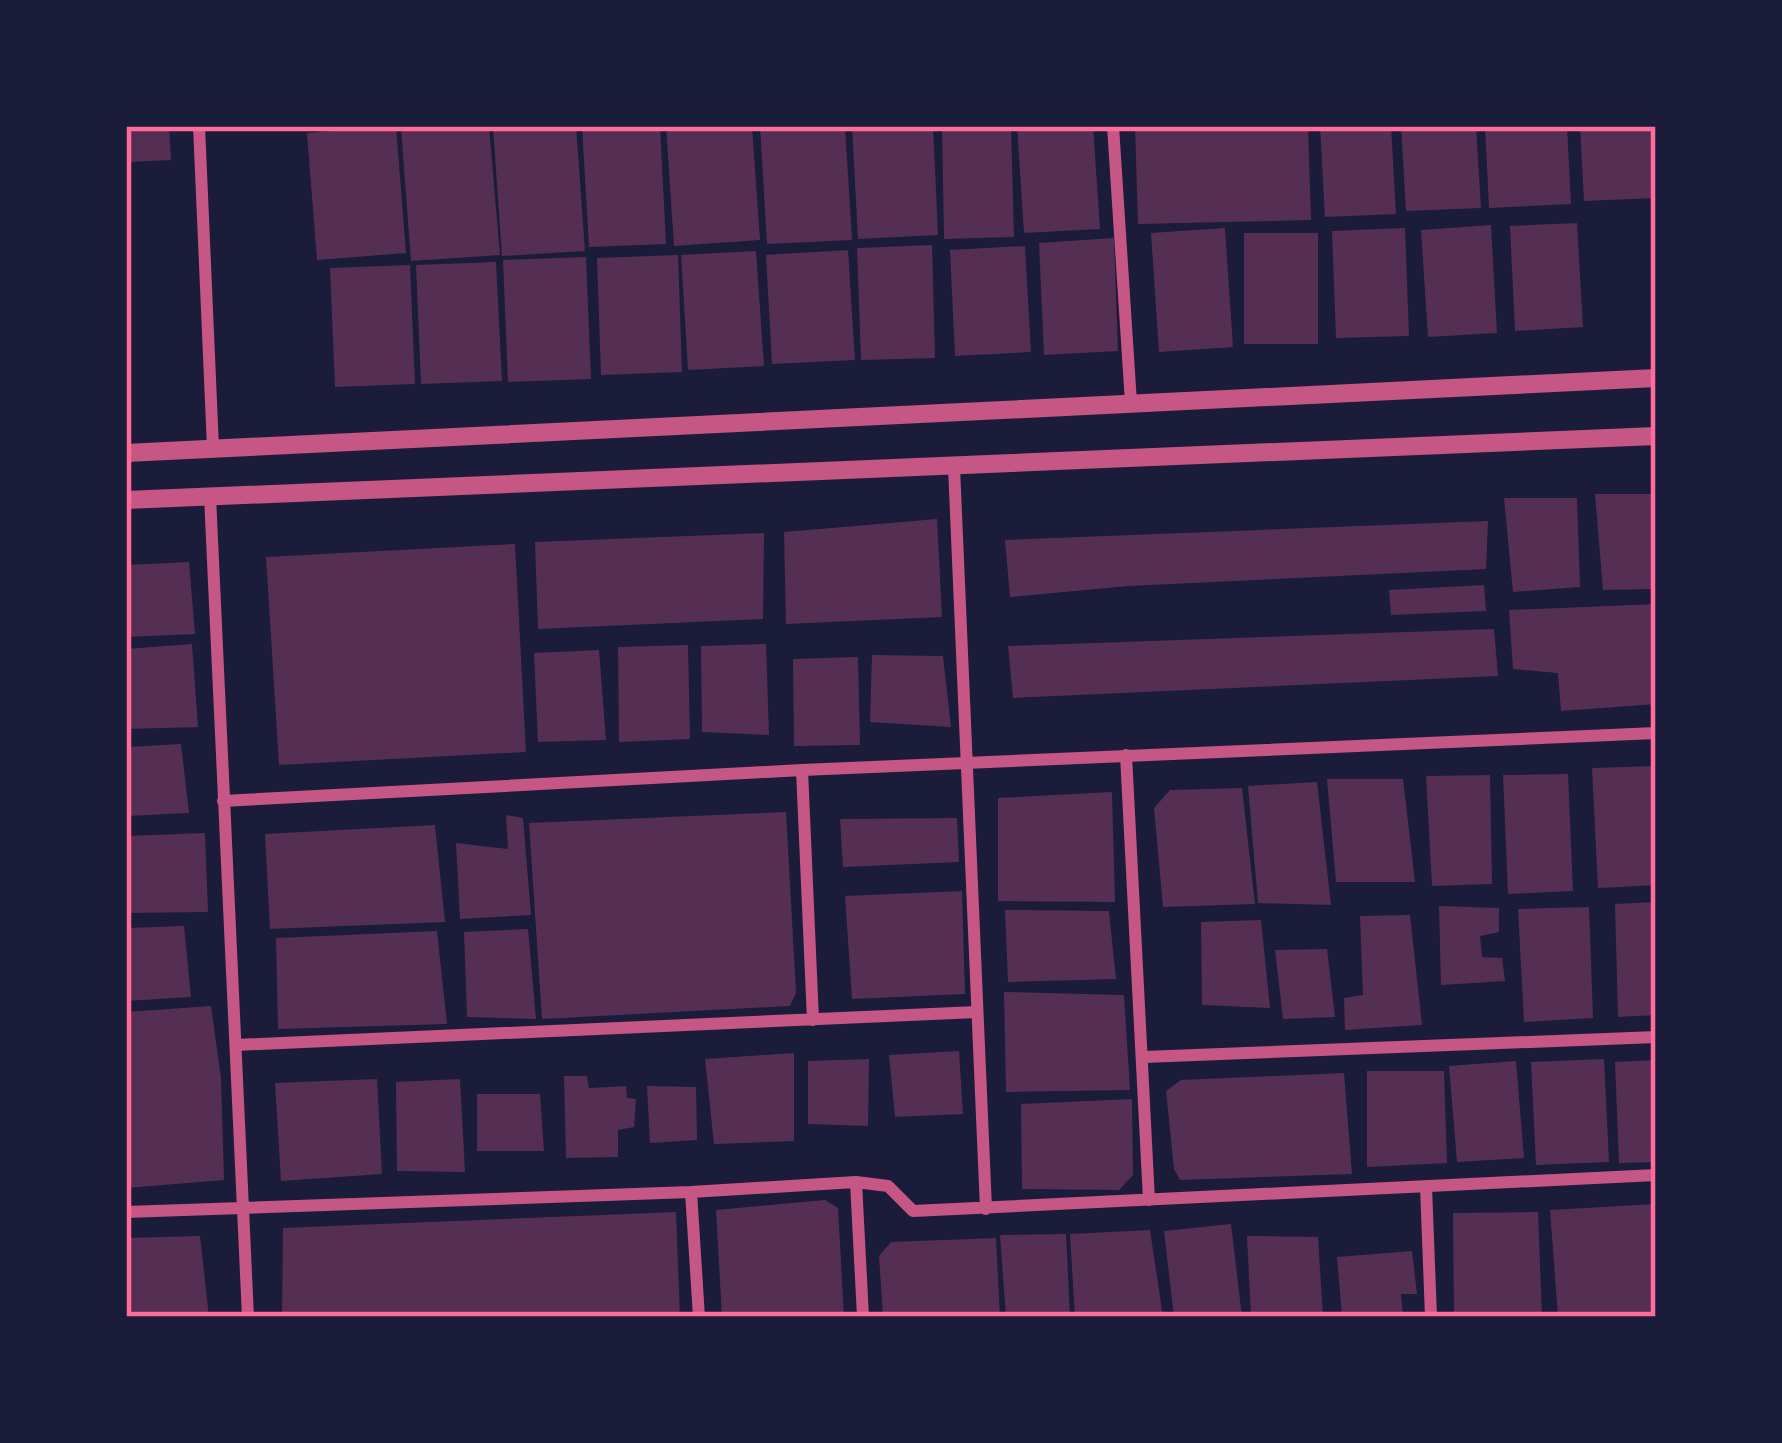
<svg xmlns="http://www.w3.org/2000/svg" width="1782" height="1443" font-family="Quicksand,sans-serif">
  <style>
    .building { fill: #542f53 }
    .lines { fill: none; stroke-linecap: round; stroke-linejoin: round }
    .minor { stroke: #c65784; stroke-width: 12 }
    .tertiary { stroke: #c65784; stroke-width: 18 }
    .neatline { fill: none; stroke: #ff6b9d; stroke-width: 4.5 }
  </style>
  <rect width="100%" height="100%" fill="#1b1b3a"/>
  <path class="building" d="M126,126H169L171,160L126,162Z
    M396,126L406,253L317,260L307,133Z
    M489,126L500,255L411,261L401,128Z
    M576,126L585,251L502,256L493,127Z
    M582,126H660L666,244L589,247Z
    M666,126H752L760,240L674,246Z
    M760,126H845L852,240L767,244Z
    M852,126H933L938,235L858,239Z
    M942,126H1011L1014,237L944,239Z
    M1017,126H1093L1100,229L1024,233Z
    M1135,126H1308L1311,220L1138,224Z
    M1320,126H1391L1396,214L1325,217Z
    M1401,126H1476L1481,208L1406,211Z
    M1485,126H1567L1571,204L1489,208Z
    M1580,126H1656V198L1584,201Z
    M1577,223L1583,327L1515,331L1510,226Z
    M1491,225L1497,333L1428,337L1421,230Z
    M1225,228L1233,347L1159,352L1151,233Z
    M1405,228L1409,336L1336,338L1332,231Z
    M1244,233H1318V344H1244Z
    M1114,238L1118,351L1044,355L1039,243Z
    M932,245L935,358L861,360L857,248Z
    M1025,246L1031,352L955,356L950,250Z
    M848,250L855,360L772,364L766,255Z
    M756,251L764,366L688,370L681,255Z
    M678,255L682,372L601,375L597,258Z
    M586,257L591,379L508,382L503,260Z
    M496,262L502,381L421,384L416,265Z
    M410,265L415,384L335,387L330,268Z
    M1595,494H1656V589L1603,590Z
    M1504,498H1577L1580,587L1513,592Z
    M937,519L942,617L786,624L784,532Z
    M1488,521L1486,569L1128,586L1010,597L1005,540Z
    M764,533L763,619L538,629L535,542Z
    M515,544L526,752L279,765L266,557Z
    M189,562L195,634L126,637V565Z
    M1484,585L1486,611L1391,615L1389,590Z
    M1656,604V704L1561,711L1558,673L1513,669L1509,610Z
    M1494,629L1498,676L1013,698L1008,646Z
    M192,644L198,727L126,729V649Z
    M766,644L769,735L702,732L701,646Z
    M688,645L690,739L619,742L618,647Z
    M599,650L606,740L538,742L534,653Z
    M872,655L943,656L951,727L870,722Z
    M858,657L860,745L794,746L793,659Z
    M181,744L189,813L126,816V747Z
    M1656,766V885L1598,888L1592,768Z
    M1568,774L1573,891L1508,894L1503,775Z
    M1490,775L1492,884L1432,886L1426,776Z
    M1327,779H1403L1415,882H1336Z
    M1317,782L1331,905L1258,903L1248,786Z
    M1242,788L1255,904L1163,907L1154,808L1170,790Z
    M1112,792L1115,902L998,901V798Z
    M786,812L796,993L790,1006L542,1019L529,823Z
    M506,815L523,818L531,915L460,919L456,843L508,849Z
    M957,818L959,862L843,867L840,819Z
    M435,825L445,922L270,929L265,834Z
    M205,833L208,912L126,913V836Z
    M962,891L965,994L852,999L845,896Z
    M1656,902V1015L1618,1017L1615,904Z
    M1439,906L1499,908V932L1480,936L1482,957L1502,958L1505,981L1441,985Z
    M1589,907L1593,1018L1524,1022L1518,909Z
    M1005,910L1109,911L1116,979L1008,982Z
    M1410,915L1422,1025L1345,1030L1344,998L1363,995L1360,916Z
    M1261,920L1270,1008L1202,1005L1201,922Z
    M184,926L191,997L126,1001V928Z
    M528,929L536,1019L467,1017L464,932Z
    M437,931L447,1024L278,1029L276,938Z
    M1327,949L1335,1017L1283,1019L1275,950Z
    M1004,992L1124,995L1130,1090L1006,1092Z
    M211,1006L221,1078L224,1180L126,1188V1012Z
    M959,1051L963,1114L895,1117L889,1055Z
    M794,1053V1141L714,1144L705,1059Z
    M869,1059L868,1126L808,1124V1061Z
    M1604,1059L1609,1162L1536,1165L1531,1062Z
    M1656,1060V1162L1619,1163L1615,1062Z
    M1516,1061L1524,1158L1457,1162L1449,1066Z
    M1367,1071H1444L1447,1163L1367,1167Z
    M1344,1073L1352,1174L1180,1180L1174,1169L1166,1091L1181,1080Z
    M564,1076H587L589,1088L626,1086L627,1098L636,1099L634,1127L618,1130V1157L566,1158Z
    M377,1079L382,1174L281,1181L275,1083Z
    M460,1079L465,1172L397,1171L396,1082Z
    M647,1086L696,1087L697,1140L650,1143Z
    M477,1094H540L544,1151H477Z
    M1132,1099L1133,1175L1119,1190L1022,1189L1021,1104Z
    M825,1200L838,1208L844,1317H722L716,1210Z
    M1656,1204V1314L1558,1316L1550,1210Z
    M676,1212L680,1317H282L283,1228Z
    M1538,1212L1542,1316L1454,1317L1453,1213Z
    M1231,1224L1242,1317H1174L1164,1231Z
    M1150,1230L1163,1317H1075L1070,1234Z
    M1066,1234L1070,1317H1006L1000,1235Z
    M200,1236L209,1317H126V1238Z
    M1247,1236L1318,1237L1323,1317H1251Z
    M996,1238L1000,1317H883L879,1256L891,1242Z
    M1412,1251L1417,1294H1401L1403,1315L1342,1317L1337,1257Z"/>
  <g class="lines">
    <path class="minor" d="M199,126L213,448
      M1113,126L1131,403
      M954,467L986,1209
      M210,496L248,1317
      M1126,755L1149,1200
      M802,770L813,1020
      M223,801L802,770L1656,733
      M236,1045L977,1012
      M1144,1057L1656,1037
      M856,1182L863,1317
      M1426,1186L1431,1317
      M691,1192L699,1317
      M126,1212L691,1192L856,1182L888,1186L913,1211L1656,1175"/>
    <path class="tertiary" d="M126,453L1656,378
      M126,500L1656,436"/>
  </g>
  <rect width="1782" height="1443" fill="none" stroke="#1b1b3a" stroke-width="258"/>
  <rect x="129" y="129" width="1524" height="1185" class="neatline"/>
</svg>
